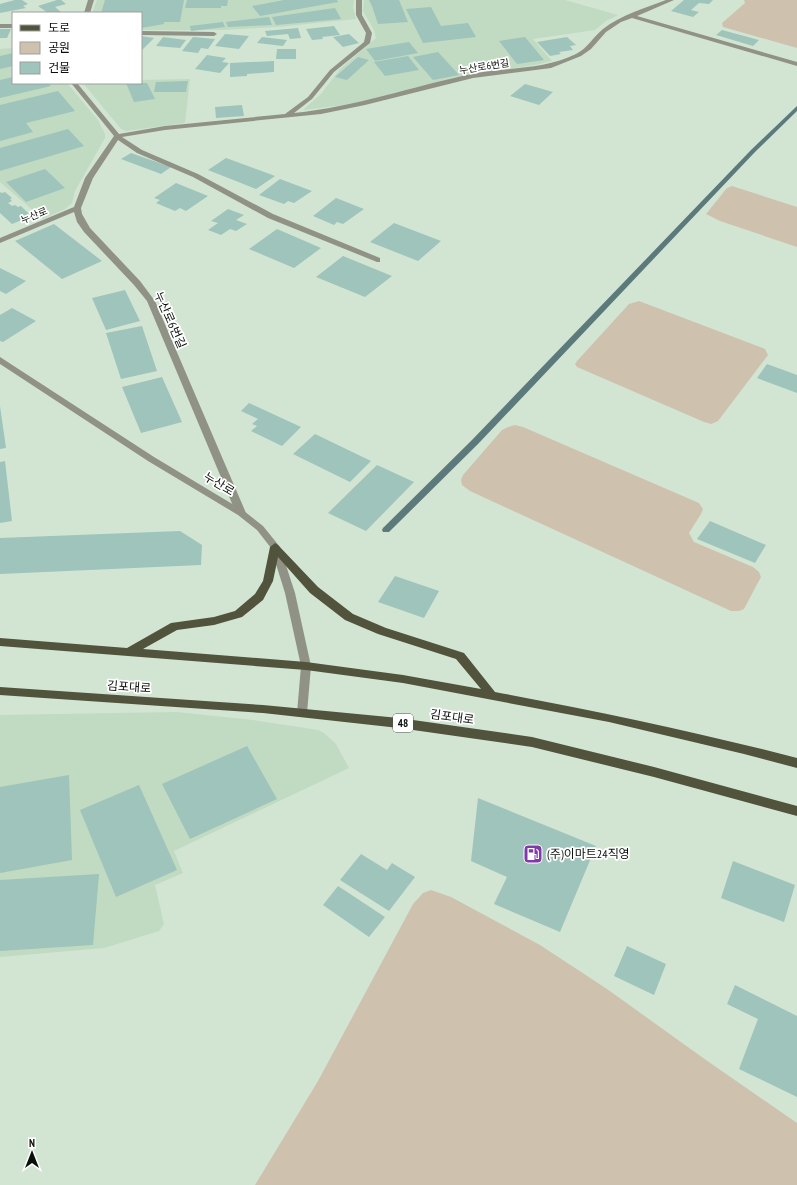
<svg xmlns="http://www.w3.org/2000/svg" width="797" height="1185" font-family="'PT Sans Narrow','Noto Sans KR',sans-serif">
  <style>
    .built { fill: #c1dac2 }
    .green { fill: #cec2af }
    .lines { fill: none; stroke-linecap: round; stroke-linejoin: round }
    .stream { fill: #5c797c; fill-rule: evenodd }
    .building { fill: #9ec4bb }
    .service { fill: #909285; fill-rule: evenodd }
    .minor { fill: #909285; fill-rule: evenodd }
    .primary { fill: #51533c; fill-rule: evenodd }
    .labels { text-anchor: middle; stroke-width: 3.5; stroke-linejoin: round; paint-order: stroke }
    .far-street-label { font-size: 10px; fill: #090f09; stroke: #fff }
    .shield { fill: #fff; stroke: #535753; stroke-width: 1 }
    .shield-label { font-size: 11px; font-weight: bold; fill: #090f09 }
    .street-label { font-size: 12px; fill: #090f09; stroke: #fff }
    .poi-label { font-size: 12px; fill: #090f09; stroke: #fff; text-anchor: start }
  </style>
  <rect width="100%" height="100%" fill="#d2e5d2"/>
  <path class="built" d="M97,0H354L353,7L356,19L278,27L223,30H141V13H92Z
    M364,0H565L618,15L606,21L595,30L533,39L552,61L535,65L469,74L350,104L305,110L304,109L321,94L340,69L376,38L374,30L363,11Z
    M13,48V83H67L98,120L105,134V138L75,191L72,203L65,209L43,219L0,182V49Z
    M190,79L185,123L126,131L121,129L83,83H141V80Z
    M176,712L253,720L318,730L324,733L336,744L349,768L174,851L183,873L155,885L164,924L159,931L104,948L0,957V715Z"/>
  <path class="green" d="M744,0H797V48L723,27L722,23L745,3Z
    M732,186L797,207V247L720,221L706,214L727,188Z
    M639,301L765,349L768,355L718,421L711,424L704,422L577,367L575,364L577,361L629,304Z
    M515,425L523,427L699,503L703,509L701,514L689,533L694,542L753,567L759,572L761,577L744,609L739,611H731L470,491L462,485L461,480L463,475L502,430L508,427Z
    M431,890L451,897L540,945L607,989L706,1060L797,1123V1185H255L318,1081L413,904L423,893Z"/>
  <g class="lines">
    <path class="stream" d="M797,106V111L755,152L478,444L389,532H383L382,530L383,528L472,440L751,150Z"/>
  </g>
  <path class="building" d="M15,0H22L28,4L23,6L26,8L0,13V4Z
    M57,0H61L66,4L55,7L61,12L48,13L38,6Z
    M105,0H184L180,22H164V24L141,28V13H101Z
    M187,0H228L227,6H221V8H185Z
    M284,0H337L338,2L260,16L252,6Z
    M369,0H399L408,22L378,24L372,6L385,5L372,6Z
    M684,0H713L709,4L699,3L691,10L699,12L693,17L671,11Z
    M431,7L441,26L468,23L476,37L423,43L406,9Z
    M335,8L341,19L276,25L272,17Z
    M269,17L272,25L228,27L226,22Z
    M223,22L225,27L191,31L190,26Z
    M334,26L340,35L322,37L323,39L312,40L306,29Z
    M298,28L301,38L290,39L288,34L267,36L265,31Z
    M0,29H11L7,38H0Z
    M722,30L759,40L753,46L716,35Z
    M225,34L249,36L239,49L215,46Z
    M349,34L359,43L343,47L333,37Z
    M141,36L154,38L141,51Z
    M163,37L186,40L180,48L156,46Z
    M193,37L215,39L208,49L201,48L198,53L182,51Z
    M262,37L287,40L283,46L257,43Z
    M525,37L544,60L517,64L499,41Z
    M567,37L576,45L570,46L573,50L559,52L561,54L550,56L537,42Z
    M409,42L418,53L375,61L366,49Z
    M277,49H296V59H276Z
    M438,52L459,75L433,80L413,57Z
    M13,53V66L0,69V56Z
    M207,55L226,58L222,62L229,63L220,73L195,69Z
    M408,56L419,70L385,76L374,62Z
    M358,57L369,60L347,80L335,77Z
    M274,61V72L247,74V76L230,77V63Z
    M13,77V83H48L51,86L0,98V80Z
    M188,81L186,92H154L156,82Z
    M126,83H147L155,99L134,102Z
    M525,84L553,92L539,105L510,96Z
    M58,91L75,111L26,123L33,132L0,141V105Z
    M242,105L244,116L216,118L215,107Z
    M68,129L84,146L0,171V148Z
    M131,153L171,167L161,174L121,159Z
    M226,158L275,176L256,189L208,170Z
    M45,169L65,188L26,202L6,182Z
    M280,179L312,191L294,203L288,201L284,204L259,195Z
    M176,183L208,196L186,211L180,208L175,211L156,203L160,200L154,198Z
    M0,192L2,193L5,192L12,198L10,199L12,201L8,203L12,206L15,205L18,207L21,206L29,214L25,216L27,218L12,224L0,213Z
    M336,198L364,209L343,224L337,222L334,225L313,216Z
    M228,209L244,215L236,220L247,224L236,231L230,229L221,235L208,230L218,223L211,221Z
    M394,223L441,241L418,261L370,242Z
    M54,224L102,261L62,279L15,241Z
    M277,229L321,248L294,268L249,249Z
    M343,256L392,276L365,297L316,277Z
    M0,268L26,281L6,294L0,291Z
    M125,290L140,321L106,330L92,298Z
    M12,308L36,321L3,342L0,341V315Z
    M142,326L157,371L121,379L106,333Z
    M767,364L797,375V393L757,378Z
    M162,377L182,422L141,433L122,387Z
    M249,403L301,427L282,446L251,431L257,426L252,424L258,419L241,411Z
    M0,406L6,448L0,449Z
    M315,434L371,461L350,482L293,454Z
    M5,461L12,521L0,523V462Z
    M377,465L414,482L366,531L328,513Z
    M710,521L766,545L755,563L697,539Z
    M180,531L202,545L201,565L0,574V538Z
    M395,576L439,591L424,618L378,602Z
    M247,746L277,799L190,839L162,784Z
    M69,775L72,860L0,873V787Z
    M139,785L177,870L116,897L80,810Z
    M478,798L596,846L560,932L494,904L507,877L471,861Z
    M361,854L387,870L392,863L415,877L389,911L340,880Z
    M733,861L795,885L784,922L721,898Z
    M99,874L93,945L0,951V880Z
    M338,886L385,917L369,937L323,905Z
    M627,946L666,964L654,995L614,976Z
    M735,985L797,1016V1097L739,1069L758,1019L727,1004Z"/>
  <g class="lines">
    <path class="service" d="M88,0H94L90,13H84Z
      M356,0H362V15L372,33L370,43L334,72L312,99L294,113C355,107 413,86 472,74C507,67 544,70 576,54C588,48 593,37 603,29C621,15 645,8 666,0H674L637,16L797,62V66L632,18L621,22L606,32L591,49L581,56L551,68L473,78L365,105L321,114L165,130L122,137L142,150L198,174L273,214L380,258V262H377L268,218L193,177L137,153L118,140L93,178L81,208L82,214L90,228L140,281L155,301L246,513L241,516L236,513L147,301L134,285L84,232L77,222L74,212L0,243V238L74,207L85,178L114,136L71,83H77L119,134L165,126L285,114L308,97L330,70L364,42L366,33L356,15Z
      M0,24H13V28H0Z
      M141,31L214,32L217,34L214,36L141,35Z"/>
    <path class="minor" d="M0,357L154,457L244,511L263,526L280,547L295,593L311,666L307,713L306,716L302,717L298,716L297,713L301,666L285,593L271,548L257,530L238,515L148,461L0,364Z"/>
    <path class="primary" d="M275,543L278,545L318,587L353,614L386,628L464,653L495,692C597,711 697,732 797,758V768L744,754L609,722L403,683L306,670L0,646V638L127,648L171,623L214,617L235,611L255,594L263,581L270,547ZM278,557L310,593L345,620L378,634L456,659L481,689L403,675L306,662L143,649L177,630L214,625L242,617L263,600L273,581Z
      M0,687L263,705L399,718L532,737L654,767L797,806V816L654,777L532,747L399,728L263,713L0,695Z"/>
  </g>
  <defs>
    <symbol id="fuel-square" viewBox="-11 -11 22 22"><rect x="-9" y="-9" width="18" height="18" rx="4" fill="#8138aa" stroke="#fff"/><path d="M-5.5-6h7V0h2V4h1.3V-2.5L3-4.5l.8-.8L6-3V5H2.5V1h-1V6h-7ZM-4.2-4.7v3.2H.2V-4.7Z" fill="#fff"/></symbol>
  </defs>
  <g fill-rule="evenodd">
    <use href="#fuel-square" x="522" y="843" width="22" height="22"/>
  </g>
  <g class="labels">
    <g class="far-street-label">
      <text transform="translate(484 66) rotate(-9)" y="4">누산로6번길</text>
      <text transform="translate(34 215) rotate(-23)" y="4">누산로</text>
    </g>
    <rect class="shield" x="393" y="714" width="20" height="18" rx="3"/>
    <g class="shield-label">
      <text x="403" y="727">48</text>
    </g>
    <g class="street-label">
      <text transform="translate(170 320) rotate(66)" y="4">누산로6번길</text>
      <text transform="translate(219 484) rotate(31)" y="4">누산로</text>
      <text transform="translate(129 687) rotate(4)" y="4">김포대로</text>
      <text transform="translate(452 717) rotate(8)" y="4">김포대로</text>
    </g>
    <g class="poi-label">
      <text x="547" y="858">(주)이마트24직영</text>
    </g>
  </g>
  <rect x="12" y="12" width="130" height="72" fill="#ffffff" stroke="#9d9f9d"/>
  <rect x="20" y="25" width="20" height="6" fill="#51533c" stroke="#9d9f9d"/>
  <text x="48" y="32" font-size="12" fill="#090f09">도로</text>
  <rect x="20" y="42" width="20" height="12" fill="#cec2af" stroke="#9d9f9d"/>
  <text x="48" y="52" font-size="12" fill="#090f09">공원</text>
  <rect x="20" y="62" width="20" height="12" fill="#9ec4bb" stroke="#9d9f9d"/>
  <text x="48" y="72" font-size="12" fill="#090f09">건물</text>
  <g transform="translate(32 1153)" stroke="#ffffff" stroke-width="3" paint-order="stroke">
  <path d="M0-3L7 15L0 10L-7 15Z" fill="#090f09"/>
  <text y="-6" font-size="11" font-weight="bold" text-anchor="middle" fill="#090f09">N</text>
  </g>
</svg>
